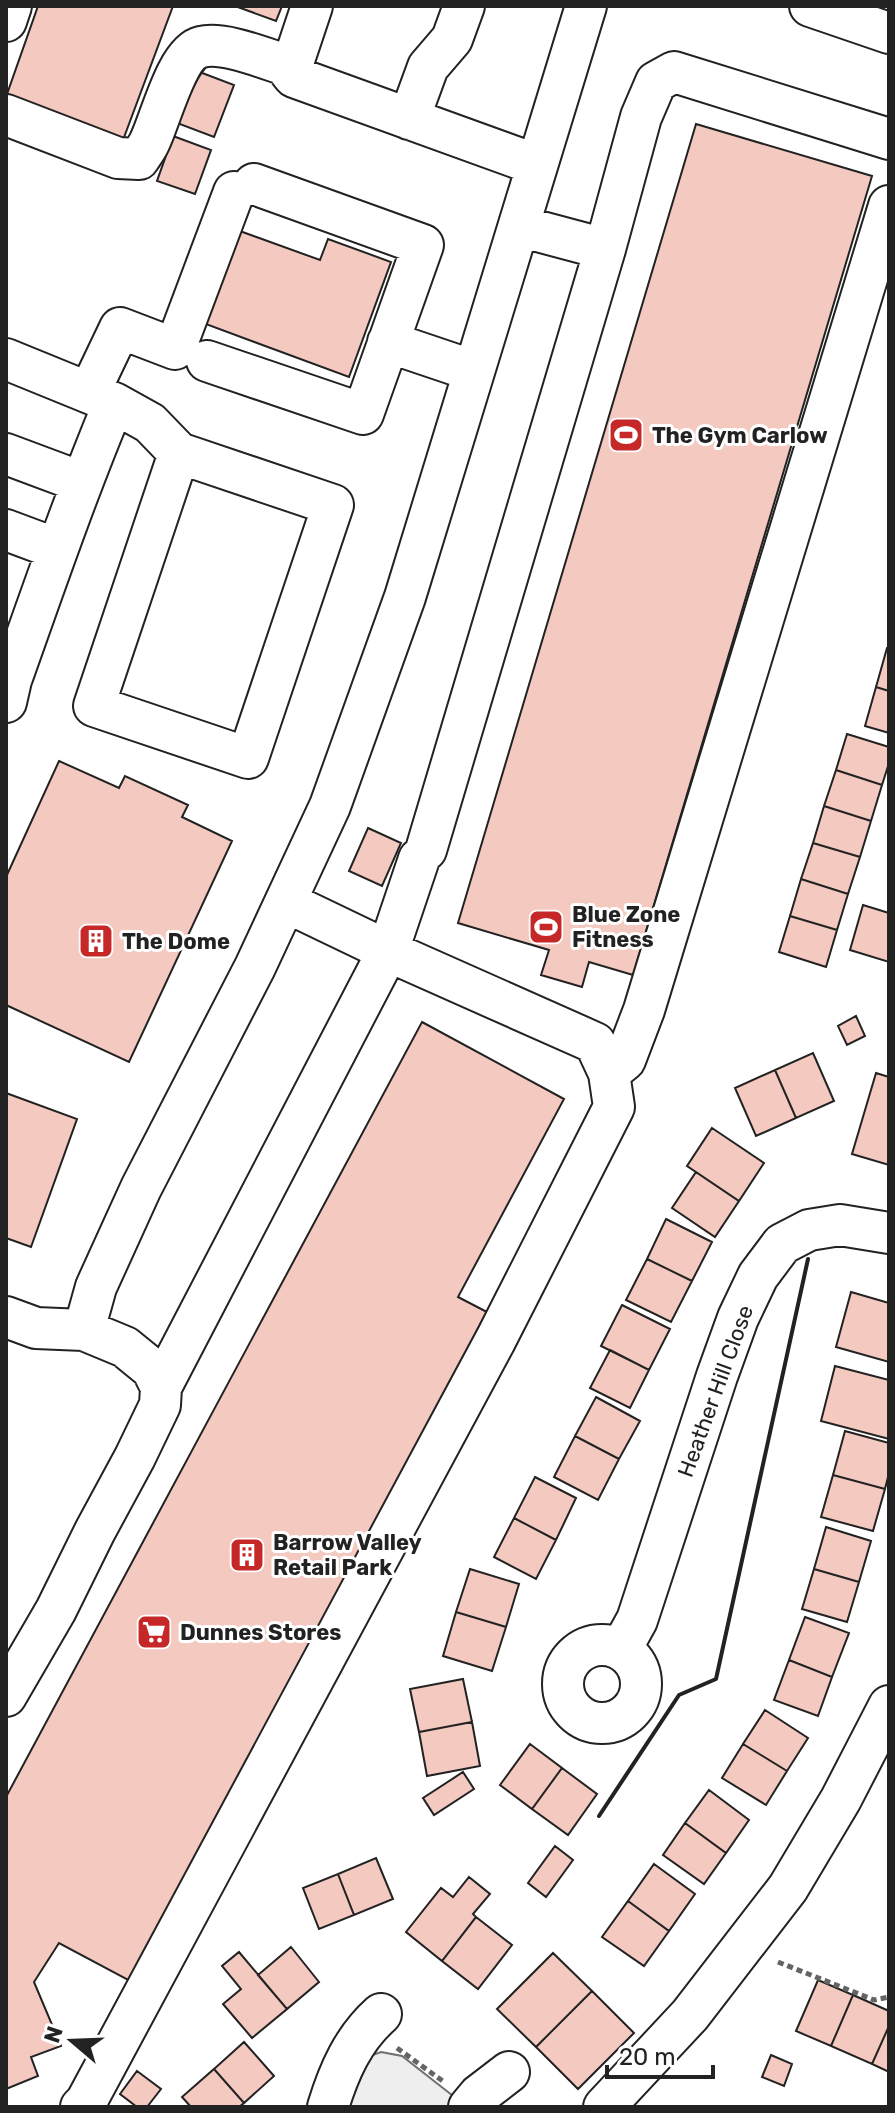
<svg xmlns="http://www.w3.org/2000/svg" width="895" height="2113" font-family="Rubik,sans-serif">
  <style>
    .green { fill: #eee; stroke: #6f6f6f; stroke-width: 2 }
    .building { fill: #f3c9c0; stroke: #222; stroke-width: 2 }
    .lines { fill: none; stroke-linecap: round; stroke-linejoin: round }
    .minor-casing { stroke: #222; stroke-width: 44 }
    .path { stroke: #646464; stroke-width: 5; stroke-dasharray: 6 4; stroke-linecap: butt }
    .minor { stroke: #fff; stroke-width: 40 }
    .wall { stroke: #222; stroke-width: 4 }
    .labels { text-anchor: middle; stroke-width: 6; stroke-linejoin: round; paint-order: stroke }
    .poi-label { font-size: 22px; font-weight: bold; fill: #222; stroke: #fff; text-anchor: start }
    .street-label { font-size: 22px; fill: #222; stroke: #fff }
  </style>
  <rect width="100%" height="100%" fill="#fff"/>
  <path class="green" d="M381,2052L402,2056L457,2099L449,2107H345L364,2058Z"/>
  <path class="building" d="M38,6H173L123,140L6,97Z
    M235,6H282L276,21Z
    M197,71L234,85L214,137L177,123Z
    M696,124L872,176L633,975L589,962L582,987L541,975L549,950L458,923Z
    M173,136L211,150L195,194L157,181Z
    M237,230L320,260L328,239L391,262L349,377L203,323Z
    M887,648H889V691L876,687Z
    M876,687L889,691V733L865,726Z
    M847,734L889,747V763L882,785L836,770Z
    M59,761L119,788L125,776L188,805L182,817L232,841L129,1062L6,1005V877Z
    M836,770L882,785L871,821L824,806Z
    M824,806L871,821L860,857L813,843Z
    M368,828L401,843L382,886L349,871Z
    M813,843L860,857L848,894L801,879Z
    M801,879L848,894L837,930L790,916Z
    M863,905L889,913V962L850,950Z
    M790,916L837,930L826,967L779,952Z
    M856,1016L865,1036L847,1045L838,1026Z
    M422,1022L564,1099L458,1297L487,1312L130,1981L59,1943L34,1982L61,2046L31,2057L38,2076L6,2089V1797Z
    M813,1053L834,1101L796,1118L775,1070Z
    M775,1070L796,1118L756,1136L735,1088Z
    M876,1073L889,1077V1165L852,1154Z
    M6,1093L77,1119L31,1247L6,1238Z
    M712,1128L764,1163L739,1201L687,1166Z
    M696,1172L739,1201L715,1237L672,1208Z
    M666,1219L712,1242L692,1281L647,1259Z
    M647,1259L692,1281L671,1322L626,1300Z
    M851,1292L889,1303V1362L836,1347Z
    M622,1305L670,1329L649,1370L601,1346Z
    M610,1350L649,1370L630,1408L590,1388Z
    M835,1366L889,1380V1439L821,1421Z
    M596,1397L640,1421L619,1459L575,1436Z
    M845,1431L889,1443V1473L885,1489L833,1475Z
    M575,1436L619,1459L598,1500L554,1477Z
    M833,1475L885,1489L873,1531L821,1517Z
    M535,1477L576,1498L556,1540L514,1518Z
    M514,1518L556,1540L536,1579L494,1557Z
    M826,1527L871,1541L859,1582L814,1569Z
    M470,1569L519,1584L506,1627L456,1612Z
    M814,1569L859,1582L847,1622L802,1609Z
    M456,1612L506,1627L492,1671L443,1656Z
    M805,1617L849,1633L832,1677L789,1660Z
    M789,1660L832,1677L818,1716L774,1700Z
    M463,1679L472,1722L419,1732L410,1689Z
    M765,1710L808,1738L787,1771L743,1744Z
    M472,1722L480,1766L427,1776L419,1732Z
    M530,1744L562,1768L532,1809L500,1785Z
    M743,1744L787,1771L766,1805L722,1778Z
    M562,1768L597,1794L568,1835L532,1809Z
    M463,1772L474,1789L434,1815L423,1798Z
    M709,1790L749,1820L726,1853L685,1823Z
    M685,1823L726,1853L704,1884L663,1855Z
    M555,1846L573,1860L546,1897L528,1883Z
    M376,1858L393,1899L354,1915L338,1874Z
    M654,1864L695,1894L669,1931L628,1901Z
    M338,1874L354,1915L319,1929L303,1888Z
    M469,1877L490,1894L473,1914L476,1917L442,1961L406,1932L441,1888L453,1897Z
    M628,1901L669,1931L644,1966L602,1937Z
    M476,1917L512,1945L478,1989L442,1961Z
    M291,1947L319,1982L287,2009L258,1975Z
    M239,1952L287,2009L252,2038L223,2004L241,1989L222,1966Z
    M553,1953L592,1991L536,2047L497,2009Z
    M818,1980L853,1995L831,2046L796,2031Z
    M592,1991L634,2033L578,2089L536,2047Z
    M853,1995L889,2011V2026L872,2064L831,2046Z
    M889,2026V2072L872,2064Z
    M244,2042L274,2076L244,2103L214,2069Z
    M771,2055L792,2064L784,2086L762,2077Z
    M214,2069L244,2103L239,2107H191L182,2097Z
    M137,2071L161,2089L147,2107H137L120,2094Z"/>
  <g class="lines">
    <defs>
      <path id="minor" d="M312,6L290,72L294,77L537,165
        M810,6L889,33
        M6,21L11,6
        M6,115L118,158L139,159C142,154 146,149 149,143C160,122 176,53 201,47C225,41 268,60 292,67
        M409,119L428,67L452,39L464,6
        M519,226L605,249
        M388,342L474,371
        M6,359L114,403L150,423L179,453L333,505L248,758L94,706L179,453
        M207,361L363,414L423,245L254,184
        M89,393L120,328L175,349L234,192
        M6,454L81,482
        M6,530L57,549
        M6,702L11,680C44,587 76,494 114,403
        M426,850L605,249L641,117L656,82L674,72L889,139
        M286,902L388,951L419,859
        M609,1073L625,1060L644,1010L889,206
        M6,1317L36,1328L84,1330L125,1347L152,1369L161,1387L160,1405L135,1457L95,1531L56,1610L6,1696
        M84,1330L96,1287L141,1188L255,967L330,806L405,597L586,6
        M563 1684a39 39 0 1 1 78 0a39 39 0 1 1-78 0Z
        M621,1649L637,1620L717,1376L738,1318L758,1276L782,1244L809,1230L840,1225L889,1233
        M81,2107L86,2102L496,1339L614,1107L609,1073L595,1043L388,951L161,1387
        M328,2107C339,2071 353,2039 381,2014
        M469,2107L479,2095L509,2072
        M604,2107L690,2015L788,1888L841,1799L889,1706"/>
    </defs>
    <use href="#minor" class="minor-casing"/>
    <path class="path" d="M778,1962L874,2000L889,1997
      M397,2048L444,2082"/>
    <use href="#minor" class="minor"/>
    <path class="wall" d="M599,1816L679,1695L716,1679L808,1259"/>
  </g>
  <defs>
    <symbol id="stadium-square" viewBox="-11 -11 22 22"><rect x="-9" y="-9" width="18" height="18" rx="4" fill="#c62828" stroke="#fff"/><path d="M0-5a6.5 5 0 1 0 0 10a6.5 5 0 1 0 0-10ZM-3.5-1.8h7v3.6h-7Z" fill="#fff"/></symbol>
    <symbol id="building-square" viewBox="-11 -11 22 22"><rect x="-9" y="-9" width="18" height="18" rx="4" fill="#c62828" stroke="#fff"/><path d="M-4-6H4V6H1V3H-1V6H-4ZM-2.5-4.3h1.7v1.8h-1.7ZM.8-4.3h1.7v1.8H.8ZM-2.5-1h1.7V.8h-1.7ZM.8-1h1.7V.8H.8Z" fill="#fff"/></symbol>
    <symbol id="supermarket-square" viewBox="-11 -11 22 22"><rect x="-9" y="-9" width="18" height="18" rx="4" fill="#c62828" stroke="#fff"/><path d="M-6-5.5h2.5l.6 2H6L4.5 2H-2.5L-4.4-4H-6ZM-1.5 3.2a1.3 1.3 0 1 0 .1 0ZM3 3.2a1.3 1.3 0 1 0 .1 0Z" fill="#fff"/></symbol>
  </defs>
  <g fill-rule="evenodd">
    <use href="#stadium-square" x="606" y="415" width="40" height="40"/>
    <use href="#stadium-square" x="526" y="907" width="40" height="40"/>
    <use href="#building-square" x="76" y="921" width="40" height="40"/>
    <use href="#building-square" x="227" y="1535" width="40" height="40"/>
    <use href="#supermarket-square" x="134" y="1612" width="40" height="40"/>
  </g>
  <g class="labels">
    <g class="poi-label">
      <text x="652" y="443">The Gym Carlow</text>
      <text x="572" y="922">Blue Zone<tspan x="572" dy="25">Fitness</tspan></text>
      <text x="122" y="949">The Dome</text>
      <text x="273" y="1550">Barrow Valley<tspan x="273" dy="25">Retail Park</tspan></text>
      <text x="180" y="1640">Dunnes Stores</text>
    </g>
    <g class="street-label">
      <text transform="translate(715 1391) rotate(-70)" y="8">Heather Hill Close</text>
    </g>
  </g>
  <rect width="895" height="2113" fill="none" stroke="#222222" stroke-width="16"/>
  <g transform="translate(72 2041) rotate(289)" stroke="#ffffff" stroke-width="6" paint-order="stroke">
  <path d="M0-6L14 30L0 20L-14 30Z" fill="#222222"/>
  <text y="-12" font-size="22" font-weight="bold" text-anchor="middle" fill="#222222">N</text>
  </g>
  <path d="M607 2065v12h106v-12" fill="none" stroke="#222222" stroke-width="4"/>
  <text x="619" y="2065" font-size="24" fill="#222222" stroke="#ffffff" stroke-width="6" paint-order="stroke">20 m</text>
</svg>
